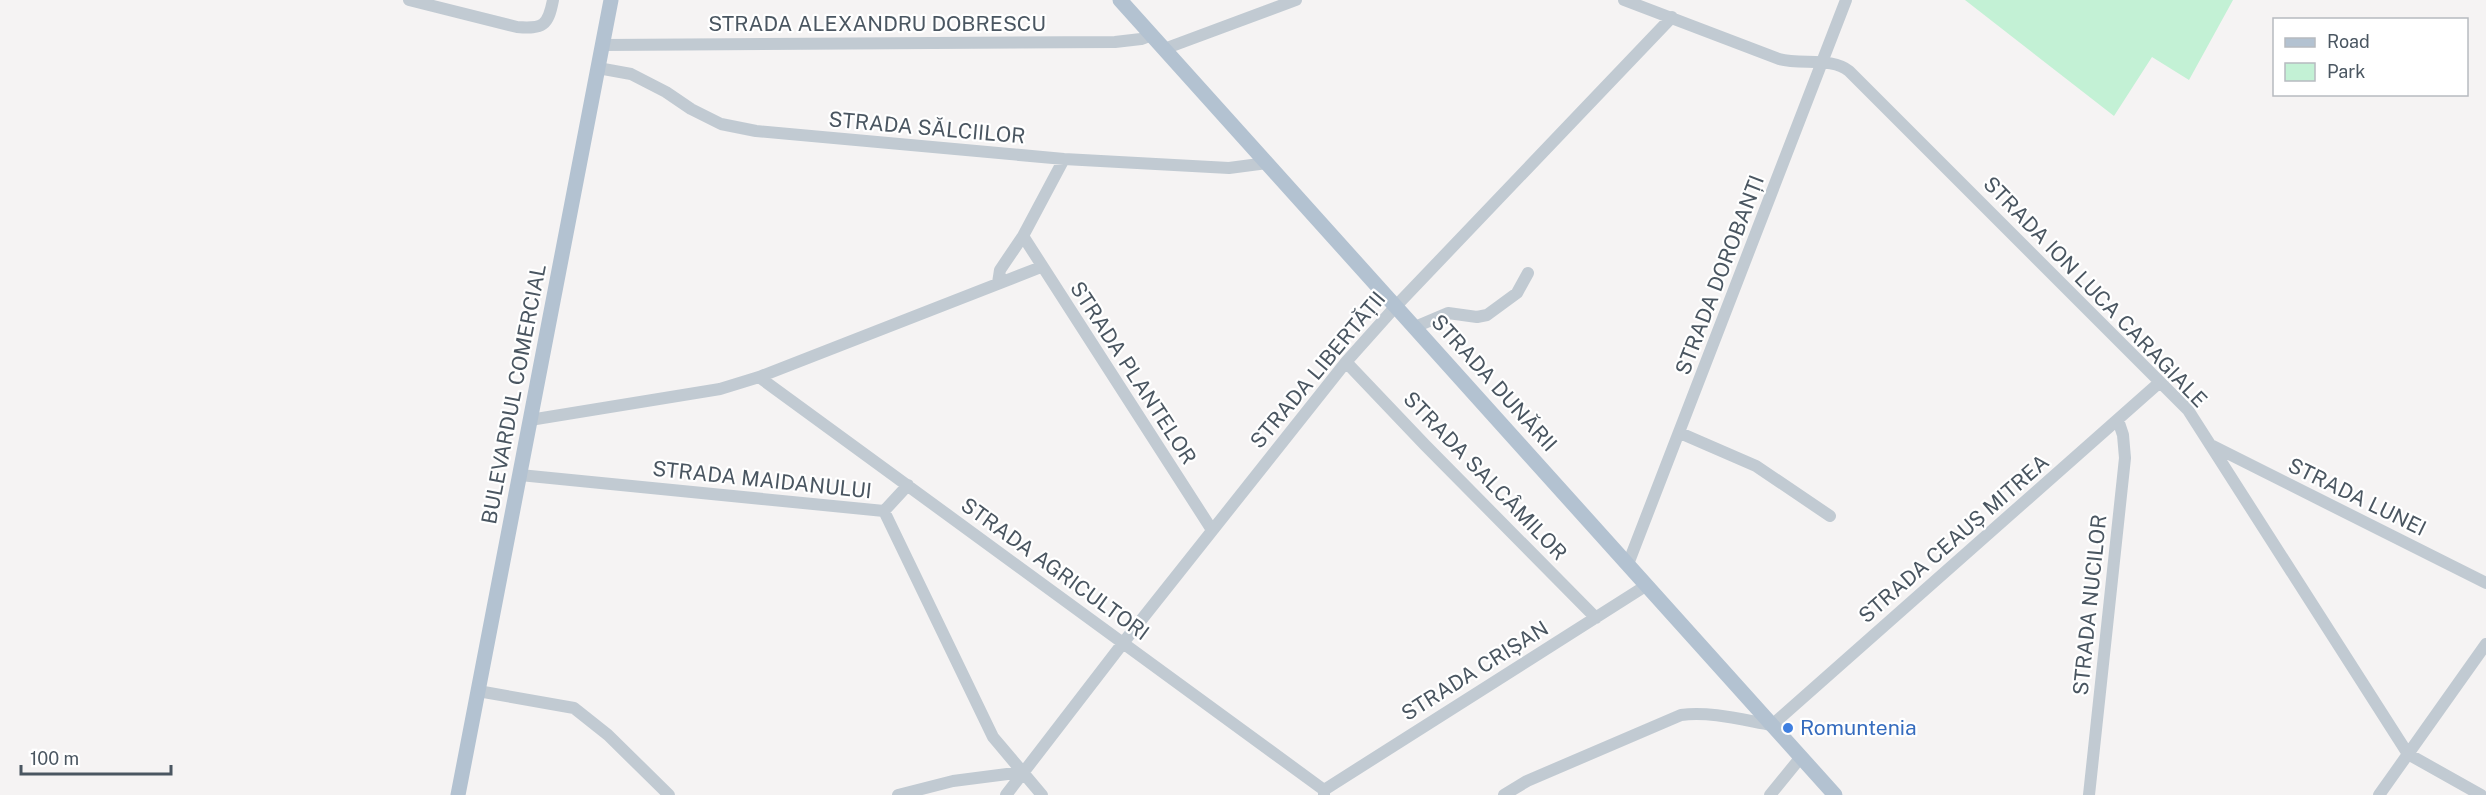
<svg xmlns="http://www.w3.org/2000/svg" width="2486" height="795" font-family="'Public Sans',sans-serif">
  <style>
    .green { fill: #c3f1d5 }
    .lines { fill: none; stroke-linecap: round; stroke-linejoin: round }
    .minor { stroke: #c1cad2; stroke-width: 12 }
    .major { stroke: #b3c2d1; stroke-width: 15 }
    .shop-dot { fill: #3f7fe0; stroke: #fff; stroke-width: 2 }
    .labels { text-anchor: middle; stroke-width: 4.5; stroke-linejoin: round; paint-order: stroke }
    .street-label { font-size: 21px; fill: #4a5661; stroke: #fff }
    .shop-label { font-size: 21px; fill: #366cbe; stroke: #fff; text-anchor: start }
  </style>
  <rect width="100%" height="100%" fill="#f5f3f3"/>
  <path class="green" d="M1965,0H2233L2189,80L2152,57L2114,116Z"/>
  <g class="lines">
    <path class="minor" d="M409,0L517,27C543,29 548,26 553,0
      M1624,0L1779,59C1801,65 1833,57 1849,71L2188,410L2408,754L2481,795
      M602,45L1115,42L1141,39L1152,35
      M1164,49L1296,0
      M598,68L631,74L666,92L691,109L721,124L756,131L1064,159L1229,168L1267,163
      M1023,236L1212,530
      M998,283L1000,270L1023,236L1064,159
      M1415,327L1448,313L1477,317L1487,315L1517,293L1528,273
      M1346,362L1425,445L1596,618
      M759,377L1324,790V795
      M530,420L720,389L759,377L1041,267
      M1680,433L1756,466L1830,516
      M2211,445L2486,583
      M520,475L884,511L993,737L1042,795
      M884,511L908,485
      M1628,564L1846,0
      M478,691L574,708L608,735L669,795
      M1324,790L1647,585
      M898,795L953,781L1023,772
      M1006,795L1123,643L1346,362L1396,306L1672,17
      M1504,795L1527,781L1681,715C1710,711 1743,720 1772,725L2160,382
      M1770,795L1801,757
      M2089,795L2125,458L2123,435L2118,420
      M2379,795L2486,644"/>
    <path class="major" d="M1120,0L1835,795
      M458,795L611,0"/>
  </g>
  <circle class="shop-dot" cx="1788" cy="728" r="6"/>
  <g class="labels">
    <g class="street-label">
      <text x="877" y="31">STRADA ALEXANDRU DOBRESCU</text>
      <text transform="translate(927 128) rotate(5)" y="7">STRADA SĂLCIILOR</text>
      <text transform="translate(1720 275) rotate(-69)" y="7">STRADA DOROBANȚI</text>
      <text transform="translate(2095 292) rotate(46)" y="7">STRADA ION LUCA CARAGIALE</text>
      <text transform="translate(1318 370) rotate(-50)" y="7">STRADA LIBERTĂȚII</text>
      <text transform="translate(1133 373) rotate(57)" y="7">STRADA PLANTELOR</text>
      <text transform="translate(1494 383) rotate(48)" y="7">STRADA DUNĂRII</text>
      <text transform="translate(514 394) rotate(-79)" y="7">BULEVARDUL COMERCIAL</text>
      <text transform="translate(1485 476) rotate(46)" y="7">STRADA SALCÂMILOR</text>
      <text transform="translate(762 480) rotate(6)" y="7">STRADA MAIDANULUI</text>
      <text transform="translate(2357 497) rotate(26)" y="7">STRADA LUNEI</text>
      <text transform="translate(1954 539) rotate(-41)" y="7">STRADA CEAUȘ MITREA</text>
      <text transform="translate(1055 569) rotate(36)" y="7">STRADA AGRICULTORI</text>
      <text transform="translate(2090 605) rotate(-84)" y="7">STRADA NUCILOR</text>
      <text transform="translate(1475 671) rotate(-32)" y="7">STRADA CRIȘAN</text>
    </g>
    <g class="shop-label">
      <text x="1800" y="735">Romuntenia</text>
    </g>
  </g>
  <rect x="2273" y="18" width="195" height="78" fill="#ffffff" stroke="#b7bbc0" stroke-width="1.5"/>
  <rect x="2285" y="38" width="30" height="9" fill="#b3c2d1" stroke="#b7bbc0" stroke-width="1.5"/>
  <text x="2327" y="48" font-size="18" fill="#4a5661">Road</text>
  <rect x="2285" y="63" width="30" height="18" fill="#c3f1d5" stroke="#b7bbc0" stroke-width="1.5"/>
  <text x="2327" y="78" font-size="18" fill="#4a5661">Park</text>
  <path d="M21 765v9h150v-9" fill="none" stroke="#4a5661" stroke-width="3"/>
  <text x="30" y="765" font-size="18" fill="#4a5661" stroke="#ffffff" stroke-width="4.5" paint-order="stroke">100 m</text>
</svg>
